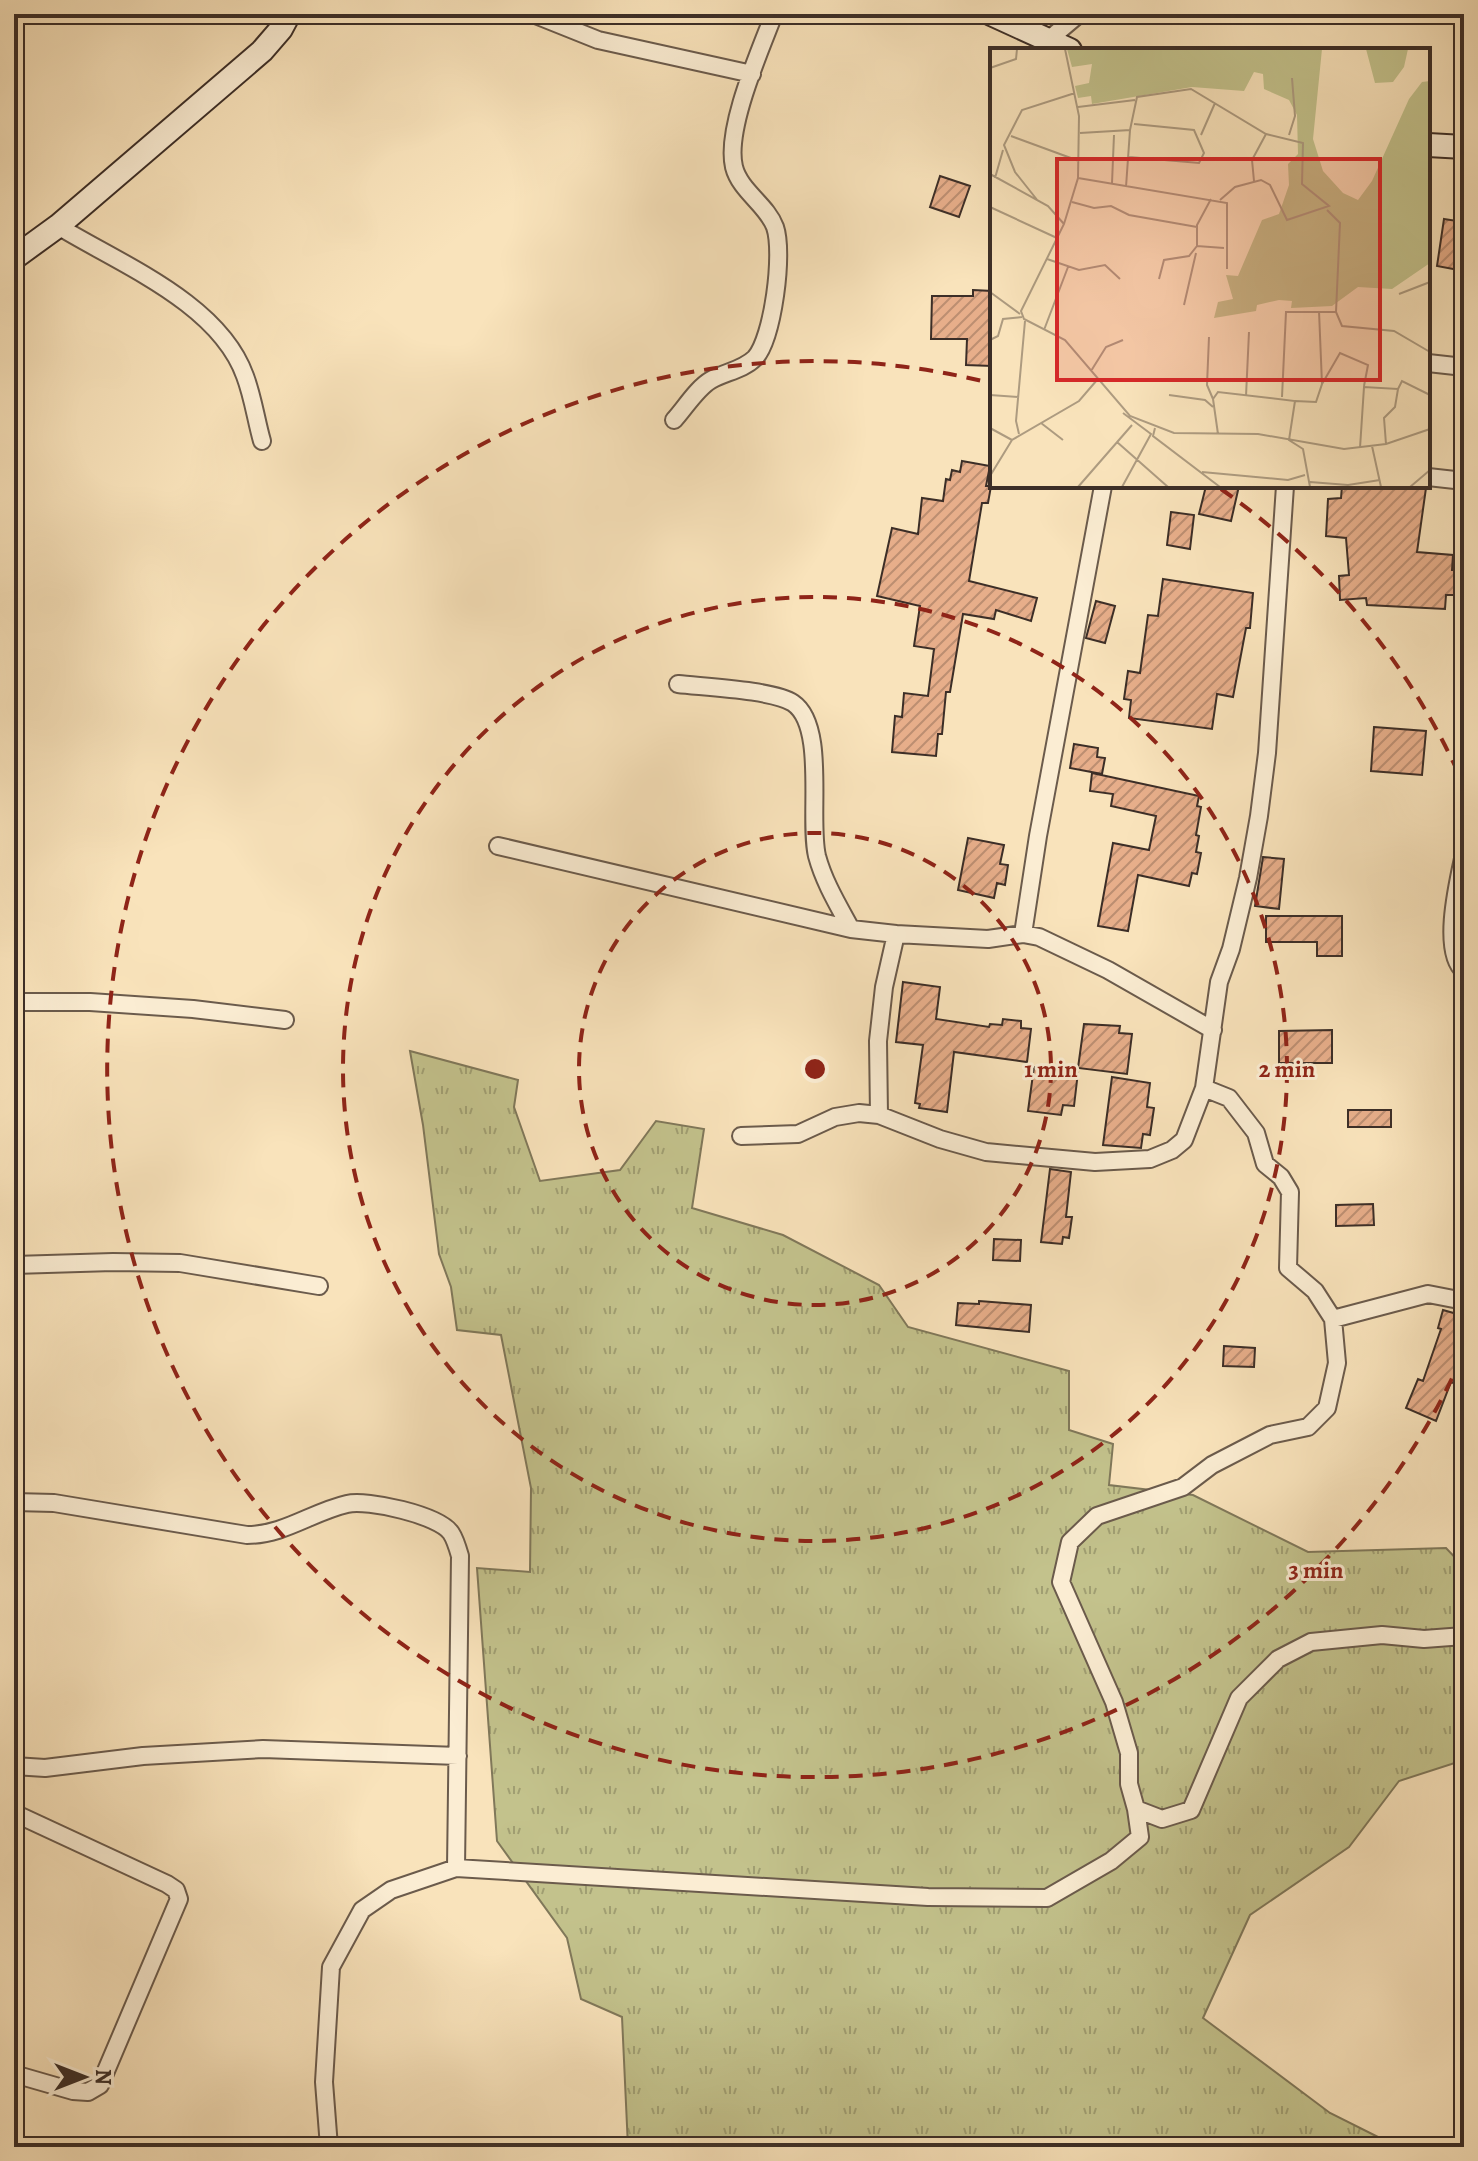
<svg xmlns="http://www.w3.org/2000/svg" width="1478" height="2161" font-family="Alegreya,serif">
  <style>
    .grass { fill: url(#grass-tufts); stroke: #80785a; stroke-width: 2 }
    .building { fill: url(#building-hatch); stroke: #3c2e27; stroke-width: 2 }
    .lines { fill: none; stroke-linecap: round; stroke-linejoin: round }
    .street-casing { stroke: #6b5b4c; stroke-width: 20 }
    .secondary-casing { stroke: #3c2e27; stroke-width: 26 }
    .street { stroke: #fbedd3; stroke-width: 16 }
    .secondary { stroke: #fbedd3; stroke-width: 22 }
    .ring { fill: none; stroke: #8f2418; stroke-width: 4; stroke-dasharray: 14 10 }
    .inset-road { fill: none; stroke: #ad9b80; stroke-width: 2 }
    .view { fill: #d62828; fill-opacity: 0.15; stroke: #d62828; stroke-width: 4 }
    .inset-edge { fill: none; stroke: #3c2e27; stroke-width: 4 }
    .centre { fill: #8f2418; stroke: #fbedd3; stroke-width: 4 }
    .ring-label { font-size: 24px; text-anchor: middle; font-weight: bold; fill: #8f2418; stroke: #fbedd3; stroke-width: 6; stroke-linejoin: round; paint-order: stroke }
  </style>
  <defs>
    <pattern id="grass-tufts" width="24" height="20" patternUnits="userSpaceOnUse" patternTransform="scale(2)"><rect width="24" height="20" fill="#c3c28c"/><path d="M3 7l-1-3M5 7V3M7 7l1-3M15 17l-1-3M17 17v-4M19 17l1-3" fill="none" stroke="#a09e72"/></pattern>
    <pattern id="building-hatch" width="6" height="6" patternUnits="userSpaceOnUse" patternTransform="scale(2)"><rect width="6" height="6" fill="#e7ae8a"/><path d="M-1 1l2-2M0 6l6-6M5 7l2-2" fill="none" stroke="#bc8e71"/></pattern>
  </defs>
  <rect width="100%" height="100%" fill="#f9e3bb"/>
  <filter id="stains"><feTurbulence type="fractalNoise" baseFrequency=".0025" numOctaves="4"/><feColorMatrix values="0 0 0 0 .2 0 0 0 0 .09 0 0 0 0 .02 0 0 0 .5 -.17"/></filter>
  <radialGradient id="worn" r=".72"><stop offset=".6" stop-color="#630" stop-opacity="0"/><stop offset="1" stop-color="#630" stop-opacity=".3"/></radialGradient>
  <path class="grass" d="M410,1051L518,1080L514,1107L540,1181L620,1170L656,1121L704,1129L692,1208L783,1235L879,1285L908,1327L1069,1371V1430L1113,1444L1109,1485L1193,1495L1308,1552L1446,1548L1464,1567V1760L1399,1781L1349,1847L1250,1915L1203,2018L1330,2113L1398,2147H628L622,2017L581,1999L567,1938L497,1841L477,1568L530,1572L531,1488L501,1335L457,1330L451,1287L439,1254L423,1125Z"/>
  <path class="building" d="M940,176L970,186L959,217L930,207Z
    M1444,219L1464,222V271L1437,266Z
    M973,290L992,291V366L966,365L967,339H931L932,296H973Z
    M962,461L990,466L986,486H991L988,503H982L969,581L1037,598L1031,621L996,610L994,619L963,614L950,692H946L942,734H938L936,756L892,752L895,716L902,717L904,693L928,696L934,649L914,646L920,606L877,596L892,528L918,534L922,498L943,501L946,479L950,480L952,470L960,472Z
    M1206,486H1239L1231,521L1199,514Z
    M1342,486L1426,488L1417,552L1453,555L1452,570H1457L1456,595H1446L1445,609L1367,605L1366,598L1340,600L1339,576L1349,575L1346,538L1326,536L1328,499L1341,498Z
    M1171,512L1194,515L1190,549L1167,545Z
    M1163,579L1253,593L1250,628H1246L1233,697L1217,694L1212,729L1129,718L1131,700L1124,699L1128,671L1140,673L1148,615L1158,616Z
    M1096,601L1115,606L1105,643L1086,638Z
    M1374,727L1426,731L1422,775L1371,771Z
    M1074,744L1098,748L1097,757L1105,758L1102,774L1070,768Z
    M1092,773L1199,796L1197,806L1201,807L1196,835L1199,836L1196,852L1201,853L1197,874L1192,873L1189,886L1138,875L1128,931L1098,926L1113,843L1149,850L1156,816L1111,806L1113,794L1090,791Z
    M968,838L1004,845L1000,864L1008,865L1005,885L997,883L994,898L958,890Z
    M1263,857L1284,859L1279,909L1255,906Z
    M1266,916H1342V956H1317V942H1266Z
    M903,982L940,987L936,1019L989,1027L990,1024L1002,1025L1003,1019L1021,1021V1028L1031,1029L1027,1062L954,1052L947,1112L919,1108L920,1104L915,1103L923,1045L896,1042Z
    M1084,1024L1120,1026L1119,1033L1132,1034L1127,1074L1078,1068Z
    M1332,1030V1063H1279V1031Z
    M1034,1067L1078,1072L1074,1106L1063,1105L1061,1115L1028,1111Z
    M1112,1077L1150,1083L1147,1107L1154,1108L1150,1135L1143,1134L1141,1148L1103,1145Z
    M1348,1110H1391V1127H1348Z
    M1050,1169L1071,1172L1066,1217H1072L1069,1238L1063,1237L1062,1244L1041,1242Z
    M1373,1204L1374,1225L1336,1226V1205Z
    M994,1239L1021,1240L1020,1261L993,1260Z
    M979,1301L1031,1305L1029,1332L956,1325L958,1303L979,1304Z
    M1443,1310L1464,1316L1458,1337L1464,1339V1363L1457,1384L1451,1382L1436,1421L1406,1408L1418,1379L1423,1381L1441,1329L1438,1328Z
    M1224,1346L1255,1348L1254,1367L1223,1366Z"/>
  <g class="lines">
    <defs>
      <path id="street" d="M533,14L598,40L752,74
        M1047,41L1079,14
        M58,226C120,264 219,303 245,376C253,397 256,420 262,441
        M1428,363L1464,367
        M674,420C685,408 697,388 711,380C725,372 743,370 755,358C773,338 784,253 775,227C767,205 740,191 734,167C725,129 760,51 774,14
        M1428,477L1464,481
        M678,684C703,687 774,690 793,703C827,726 808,819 817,856C824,882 838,905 851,929L896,934L884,987L878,1041L879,1115
        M498,846L851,929
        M1464,854C1458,882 1441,952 1464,971
        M896,934L988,939L1023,934L1039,937L1108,970L1213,1030
        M1023,934L1038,836L1103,486
        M14,1002H90L193,1009L285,1020
        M1204,1088L1229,1098L1256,1133L1265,1164L1281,1177L1290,1192L1288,1268L1315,1291L1333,1319L1337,1363L1327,1408L1308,1427L1270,1435L1212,1465L1183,1487L1097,1516L1070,1542L1061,1582L1114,1702L1129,1753V1784L1136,1809L1162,1819L1191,1810L1239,1698L1278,1659L1311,1642L1382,1635L1424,1639L1464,1636
        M741,1136L798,1134L835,1117L859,1113L879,1115L940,1139L986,1152L1095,1162L1150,1159L1172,1150L1184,1140L1204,1088L1219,982L1231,949L1248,878L1259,816L1267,753L1285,486
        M14,1265L113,1262L180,1263L319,1286
        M1333,1319L1428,1294L1464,1301
        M14,1502L54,1503L247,1535C284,1535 312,1512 347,1504C367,1499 439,1515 451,1533C455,1539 458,1549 460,1556L456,1868
        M14,1766L45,1768L143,1756L263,1749L458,1756
        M14,1813L167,1884L176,1890L179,1899L100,2085L88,2092L73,2091L14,2074
        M329,2147L324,2082L331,1967L362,1910L391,1890L456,1868L928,1897L1047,1898L1111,1861L1140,1837L1136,1809"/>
      <path id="secondary" d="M991,14L1070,50
        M1428,145L1464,147
        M14,258L58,226L262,51L281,29L289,14"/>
    </defs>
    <use href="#street" class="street-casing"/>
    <use href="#secondary" class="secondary-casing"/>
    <use href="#street" class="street"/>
    <use href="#secondary" class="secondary"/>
  </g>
  <g class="ring">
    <circle cx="815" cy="1069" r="236"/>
    <circle cx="815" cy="1069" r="472"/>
    <path d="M1462 1357A708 708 0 1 1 986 382M1221 489A708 708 0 0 1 1462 781"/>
  </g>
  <g transform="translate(990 48)">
    <rect width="440" height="440" fill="#f9e3bb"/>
    <path d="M77,1H332L323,91L333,123L353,145L368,152L382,133L419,51L432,34L440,33V215L402,241L368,239L342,258L301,260L302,253L289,252L267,257L266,263L224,270L228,254L243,251L236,227L248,228L272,172L289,166L299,137L298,116L308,106L307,67L299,52L274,41L273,26L264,24L254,43L202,39L102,56L101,48L88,50L85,38L99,35L102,16L82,19ZM376,1H418L414,19L403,34L385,35Z" fill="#c3c28c"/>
    <path class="inset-road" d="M75,1L89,68L88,130L74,176L31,263L34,271L75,292L140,368L184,385L268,386L354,401L396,396L440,381M0,20L26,11L27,1M88,59L145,52M90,85L140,82L147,49L201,41L276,86L313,95L312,136L339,158L297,172L280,137L271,132L245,139L230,152M211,87L225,55M299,87L305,68L302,30M21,88L89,113M139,109L209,115L214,105L204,82L144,76M0,126L58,158L74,176M5,130L13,102M88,130L237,155V221M264,133L262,112L276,86M122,135L124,87M136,139L140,82M48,153L25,124L14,97L32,62L85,45M82,154L104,160L121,158L139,167L207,179M0,159L67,190M337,162L350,175L346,264L352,278L404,283L440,304M207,198V177L221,151M57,211L89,222L115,217L130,231M169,231L174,212L199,208L207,198L234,200M0,244L30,266M409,246L440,234M194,257L206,205M54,282L78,219M219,289L217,337L223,351M0,292L8,288L13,271L32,269M101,323L116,299L133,292M332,336L350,305L378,317L374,338M0,347L29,349M179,347L215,352L223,359M256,348L259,284M292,349L296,264H346M305,353L326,354L332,336L329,263M51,375L73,392M0,380L22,392M165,380L163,388L230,439M29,386L26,373L35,273M228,386L223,351L228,344L305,353L299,392L313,401L320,439M127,394L178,439M396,396L394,370L405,359L408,341M382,398L391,439M370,400L374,339L408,341L412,333L440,347M212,424L298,432L315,427M0,428L22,392L89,353L107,332M320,434L358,437L390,432M88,439L142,377M132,439L161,386L133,365M420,439L440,422"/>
    <path class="view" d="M67,111H390V332H67Z"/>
    <rect width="440" height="440" class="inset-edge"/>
  </g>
  <circle cx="815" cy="1069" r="12" class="centre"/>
  <g class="ring-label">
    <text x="1051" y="1077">1 min</text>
    <text x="1287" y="1077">2 min</text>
    <text x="1316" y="1578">3 min</text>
  </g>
  <rect width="1478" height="2161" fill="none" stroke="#f9e3bb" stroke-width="48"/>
  <rect x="16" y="16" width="1446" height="2129" fill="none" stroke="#3c2e27" stroke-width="4"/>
  <rect x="24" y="24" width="1430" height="2113" fill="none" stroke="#3c2e27" stroke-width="2"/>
  <g transform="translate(84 2077) rotate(90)" stroke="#fbedd3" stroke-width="6" paint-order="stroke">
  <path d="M0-6L14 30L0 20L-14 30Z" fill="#3c2e27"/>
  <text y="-12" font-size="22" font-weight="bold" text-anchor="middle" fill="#3c2e27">N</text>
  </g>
  <rect width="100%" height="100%" filter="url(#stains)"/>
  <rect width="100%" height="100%" fill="url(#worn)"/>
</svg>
